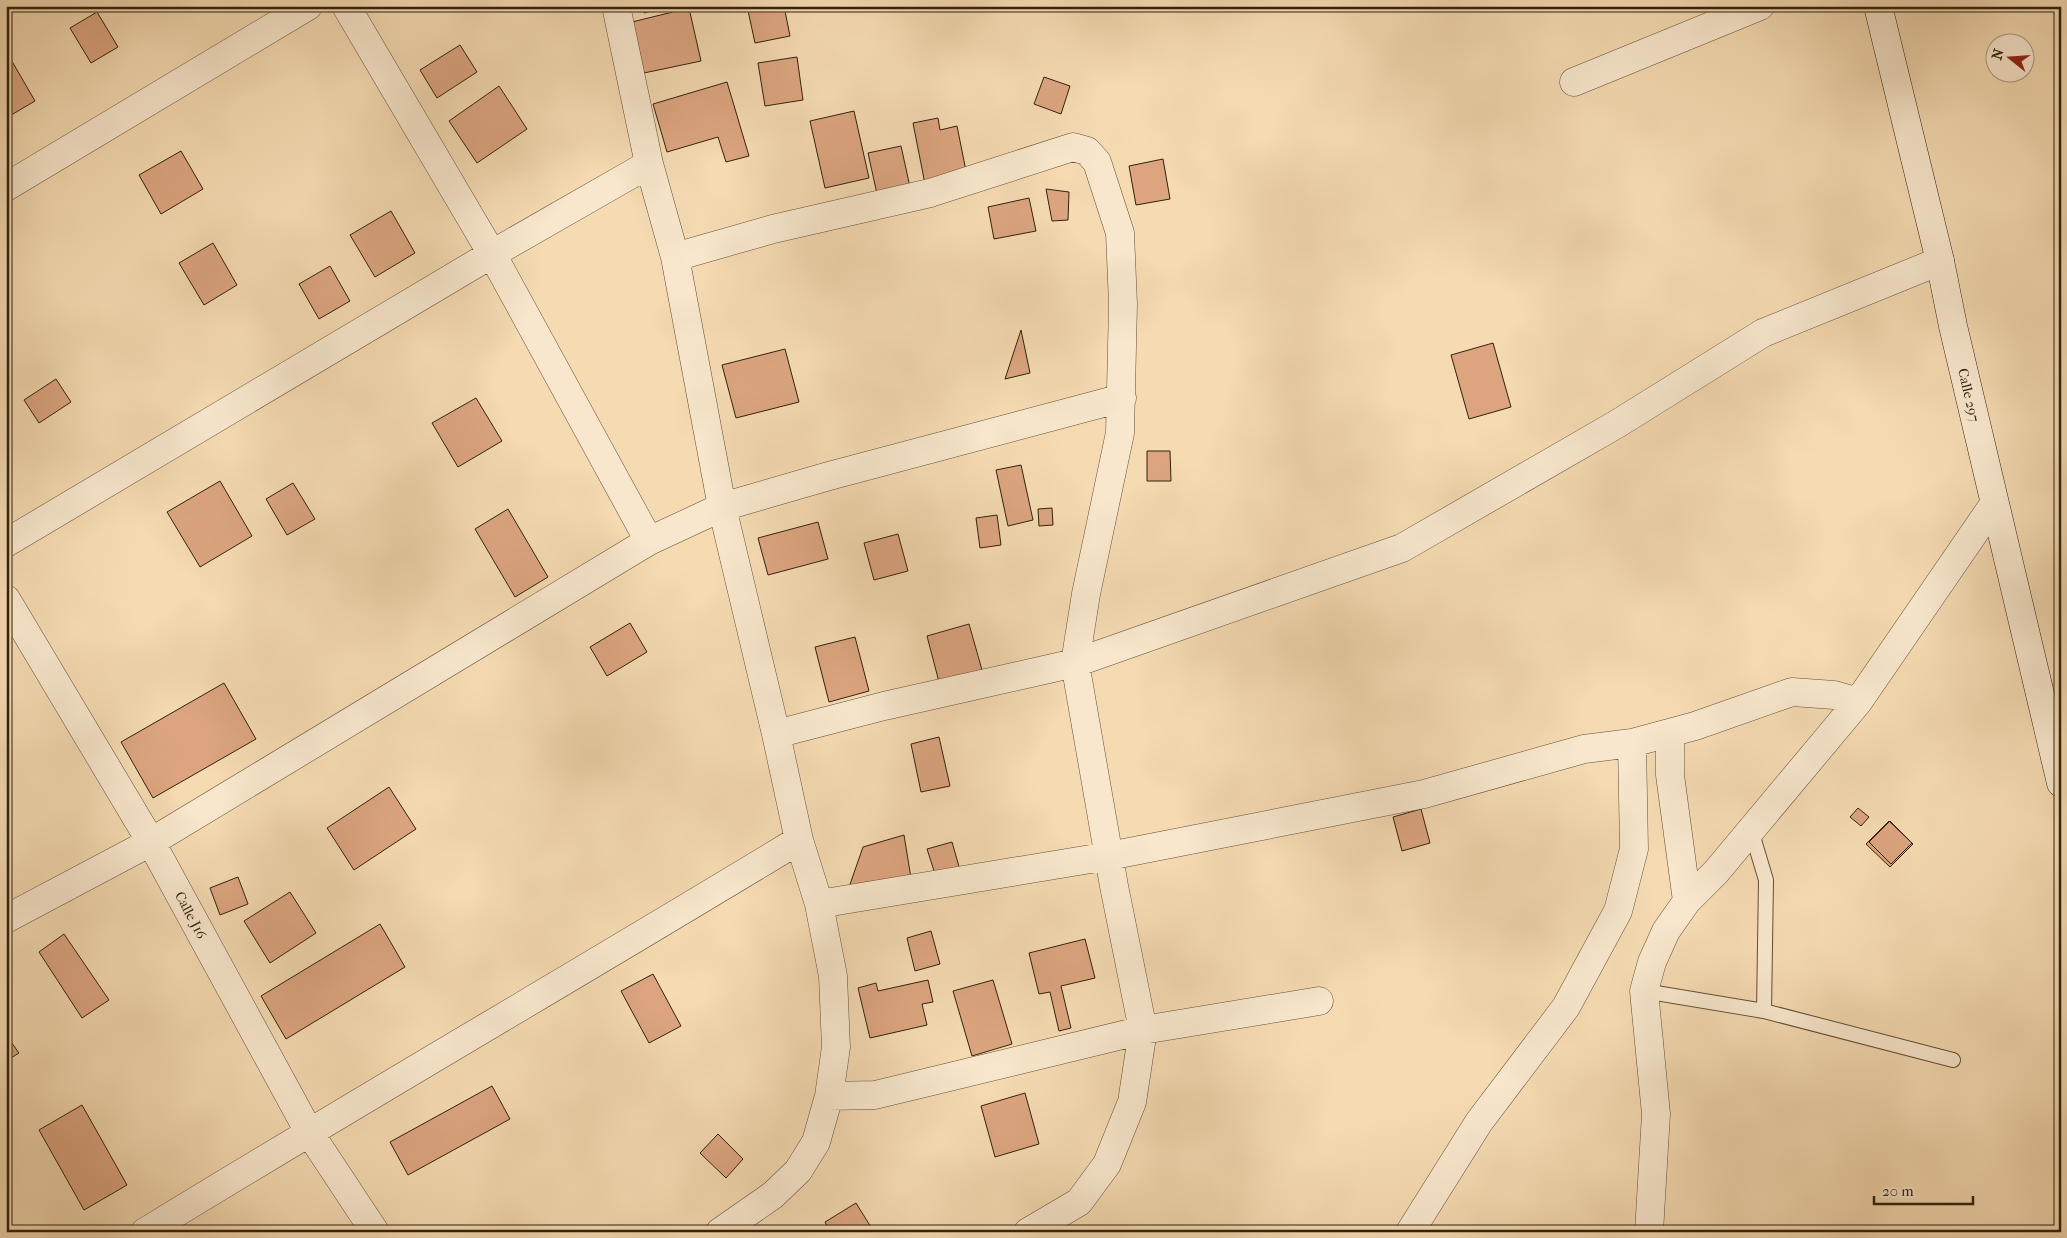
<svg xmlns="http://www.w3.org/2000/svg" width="2067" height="1238" font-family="'IM FELL French Canon',serif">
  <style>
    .building { fill: #dca580; stroke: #31210d }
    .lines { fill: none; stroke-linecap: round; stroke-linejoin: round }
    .lane-casing { stroke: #624f36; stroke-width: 16 }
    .street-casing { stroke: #624f36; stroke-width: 29 }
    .secondary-casing { stroke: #31210d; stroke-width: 29 }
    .lane { stroke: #f8e7cd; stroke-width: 14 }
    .street { stroke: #f8e7cd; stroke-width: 28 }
    .secondary { stroke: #f8e7cd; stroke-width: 28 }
    .labels { text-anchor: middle; stroke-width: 4.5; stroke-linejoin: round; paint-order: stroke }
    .street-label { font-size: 14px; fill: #31210d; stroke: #f8e7cd }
  </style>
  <rect width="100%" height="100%" fill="#f5dab2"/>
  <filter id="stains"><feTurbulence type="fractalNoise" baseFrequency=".004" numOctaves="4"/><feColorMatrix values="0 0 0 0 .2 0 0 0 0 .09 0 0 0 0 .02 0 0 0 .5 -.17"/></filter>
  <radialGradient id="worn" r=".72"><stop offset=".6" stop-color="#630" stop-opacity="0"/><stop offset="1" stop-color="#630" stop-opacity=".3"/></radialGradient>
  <path class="building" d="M642,6H671L644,13Z
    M747,6H784L790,36L755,43Z
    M689,8L701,61L644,73L632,22Z
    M97,12L118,47L91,63L70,28Z
    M460,45L477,72L437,98L420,70Z
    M6,51L35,101L6,118Z
    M797,57L803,100L765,106L758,63Z
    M1044,77L1070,86L1061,114L1034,104Z
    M727,82L749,156L726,162L718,137L667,152L653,104Z
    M499,86L527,129L477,163L449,121Z
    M854,111L869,178L825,188L810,121Z
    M938,118L940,130L957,126L967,176L925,184L913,123Z
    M901,146L910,187L877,194L868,153Z
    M181,151L203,189L161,214L139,175Z
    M1163,159L1170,199L1136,205L1129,166Z
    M1046,189L1069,192L1068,220L1052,221Z
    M1029,198L1036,231L994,239L988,207Z
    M391,211L415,253L375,277L350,235Z
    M213,243L237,285L204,305L179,263Z
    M330,266L350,301L319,319L299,284Z
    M1021,330L1030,373L1005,379Z
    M1493,343L1511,407L1469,419L1451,355Z
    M785,349L799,402L736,418L722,365Z
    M56,379L71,402L39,423L24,400Z
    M476,398L502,441L458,467L432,423Z
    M1147,451H1170L1171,481H1147Z
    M1021,465L1033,520L1008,526L996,470Z
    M220,481L252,536L200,567L167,512Z
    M293,483L315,519L287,535L266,499Z
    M1052,508L1053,525L1039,526L1038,509Z
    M508,509L548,577L515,597L475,529Z
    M997,515L1001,545L980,548L976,518Z
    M818,522L828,559L768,575L758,538Z
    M898,534L908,571L874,580L864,543Z
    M630,623L647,652L607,676L590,647Z
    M969,624L982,670L939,682L927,636Z
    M855,637L869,691L829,702L815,647Z
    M224,683L256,739L153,798L121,742Z
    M939,737L950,786L921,792L911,744Z
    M389,787L416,829L354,870L327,828Z
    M1858,808L1869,817L1861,826L1850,817Z
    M1421,809L1430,843L1402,851L1393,817Z
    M1889,821L1913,844L1890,867L1866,844Z
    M1890,821L1912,843L1891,864L1869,842Z
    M904,835L911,878L847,893L863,847Z
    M952,842L960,870L936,877L927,849Z
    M238,877L248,904L220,915L210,888Z
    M290,892L316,933L270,963L244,921Z
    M380,924L405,967L286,1039L261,996Z
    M931,931L940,964L915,971L907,938Z
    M64,934L109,1000L82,1018L39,952Z
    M1085,939L1095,978L1061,986L1071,1028L1059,1031L1050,992L1039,994L1029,953Z
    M653,974L681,1026L649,1043L621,991Z
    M928,980L933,1002L922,1004L927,1025L870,1038L858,988L876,983L878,991Z
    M993,980L1012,1044L972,1056L953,991Z
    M6,1035L19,1053L6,1061Z
    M492,1086L510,1119L408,1175L390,1142Z
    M1025,1093L1039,1144L995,1157L981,1106Z
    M82,1105L127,1185L84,1210L39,1130Z
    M718,1134L743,1159L726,1178L700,1153Z
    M856,1203L874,1232H830L825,1222Z"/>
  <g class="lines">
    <defs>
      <path id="lane" d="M1751,830L1766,880L1764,1011
        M1644,991L1764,1011L1953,1060"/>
      <path id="street" d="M346,6L492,254L649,541
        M616,6L649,164L675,257L722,507L776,734L799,840L819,904L833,976L836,1047L829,1096L816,1142L798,1171L773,1195L720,1232
        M1574,82L1760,6
        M6,187L308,6
        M675,257L773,229L930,193L1073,147L1087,151L1097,162L1120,233L1123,304L1120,433L1086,594L1075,663L1114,886L1143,1030L1132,1102L1107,1164L1079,1202L1028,1232
        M6,543L492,254L649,164
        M6,599L151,842L309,1132L375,1232
        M1670,733V775L1687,901
        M776,734L884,706L1075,663L1402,548L1617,424L1763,333L1940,261
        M819,904L1109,856L1424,794L1584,749L1632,743L1695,726L1792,692L1834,695L1858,702
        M6,919L151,842L649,541L722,507L829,476L1122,398
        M829,1096L875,1095L1143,1030L1319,1001
        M145,1232C362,1099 582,972 799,840
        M1410,1232L1479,1122L1566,1007L1618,911L1634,849L1632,743
        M1649,1232L1656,1114L1644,991L1652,962L1666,931L1687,901L1716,872L1858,702L1994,504"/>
      <path id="secondary" d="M1878,6L1940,261L1953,326L2061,783"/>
    </defs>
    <use href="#lane" class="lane-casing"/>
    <use href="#street" class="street-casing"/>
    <use href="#secondary" class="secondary-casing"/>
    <use href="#lane" class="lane"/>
    <use href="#street" class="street"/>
    <use href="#secondary" class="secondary"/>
  </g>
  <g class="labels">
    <g class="street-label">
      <text transform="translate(1969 395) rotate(77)" y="5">Calle 297</text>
      <text transform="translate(191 915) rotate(62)" y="5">Calle J16</text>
    </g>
  </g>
  <rect width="2067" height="1238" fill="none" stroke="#f5dab2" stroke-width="25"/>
  <rect x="8" y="8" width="2052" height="1223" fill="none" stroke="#31210d" stroke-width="2.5"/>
  <rect x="12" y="12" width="2042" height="1213" fill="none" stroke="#31210d"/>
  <g transform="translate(2010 58) rotate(287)"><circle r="24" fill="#f8e7cd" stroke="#a89880"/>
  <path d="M0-4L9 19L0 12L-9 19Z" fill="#8f2418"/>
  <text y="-8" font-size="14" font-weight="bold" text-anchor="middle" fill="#31210d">N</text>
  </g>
  <path d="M1874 1196v8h99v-8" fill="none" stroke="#31210d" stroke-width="2.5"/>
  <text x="1882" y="1196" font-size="15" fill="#31210d" stroke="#f8e7cd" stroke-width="4" paint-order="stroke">20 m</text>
  <rect width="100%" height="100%" filter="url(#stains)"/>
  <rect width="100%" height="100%" fill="url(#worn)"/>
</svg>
